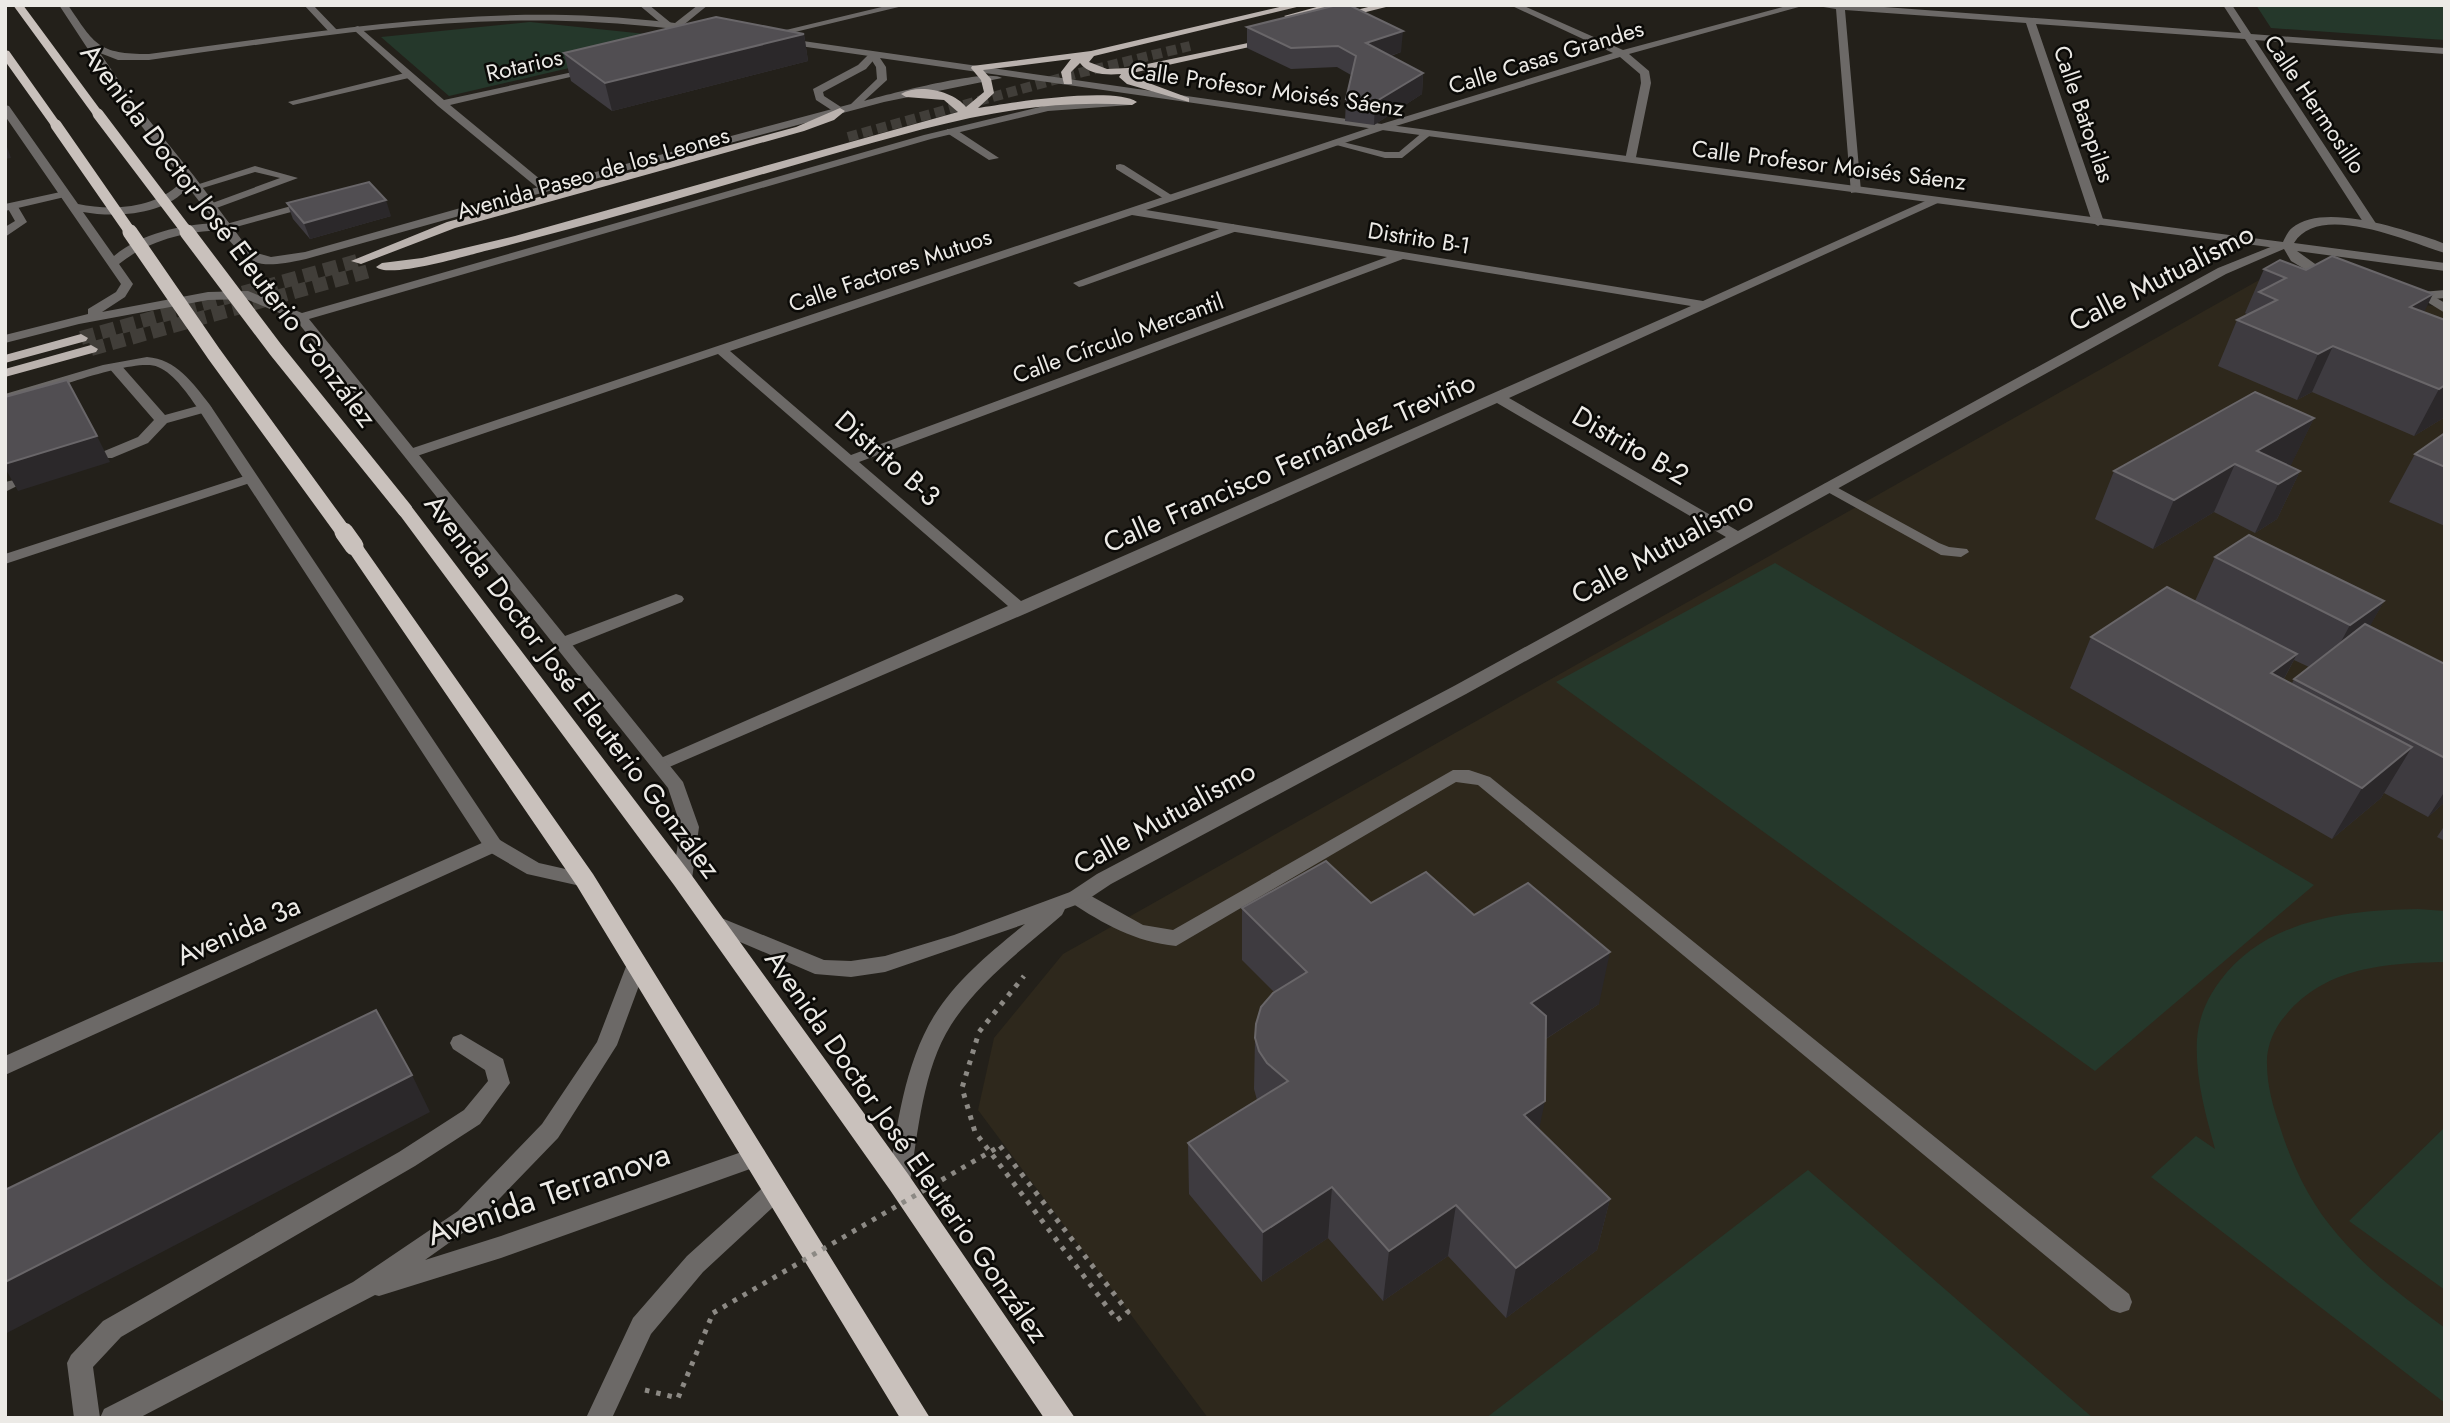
<svg xmlns="http://www.w3.org/2000/svg" width="2450" height="1423" font-family="Jost,sans-serif">
  <style>
    .built { fill: #2e281c }
    .green { fill: #25382b }
    .lines { fill: none; stroke-linecap: round; stroke-linejoin: round }
    .primary-tunnel-far1 { stroke: #413e39; stroke-width: 10; stroke-dasharray: 10 5; stroke-linecap: butt }
    .primary-tunnel { stroke: #413e39; stroke-width: 14; stroke-dasharray: 14 7; stroke-linecap: butt }
    .path { stroke: #8c8984; stroke-width: 5; stroke-dasharray: 4.5 7; stroke-linecap: butt }
    .service { fill: #6c6967; fill-rule: evenodd }
    .minor { fill: #6c6967; fill-rule: evenodd }
    .tertiary { fill: #6c6967; fill-rule: evenodd }
    .primary { fill: #bab2ae; fill-rule: evenodd }
    .trunk { fill: #c9c1bc; fill-rule: evenodd }
    .path-bridge { stroke: #8c8984; stroke-width: 5; stroke-dasharray: 4.5 7; stroke-linecap: butt }
    .trunk-bridge-far2 { stroke: #c9c1bc; stroke-width: 11 }
    .trunk-bridge-far1 { stroke: #c9c1bc; stroke-width: 15 }
    .trunk-bridge { stroke: #c9c1bc; stroke-width: 19 }
    .wall { fill: #3e3b40; fill-rule: evenodd }
    .shaded-wall { fill: #2b282a }
    .building { fill: #514e52; stroke: #696669; stroke-width: 2 }
    .labels { text-anchor: middle; stroke-width: 5; stroke-linejoin: round; paint-order: stroke }
    .far-street-label { font-size: 23px; fill: #eceae6; stroke: #0b0a07 }
    .street-label { font-size: 28px; fill: #eceae6; stroke: #0b0a07 }
    .near-street-label { font-size: 33px; fill: #eceae6; stroke: #0b0a07 }
  </style>
  <rect width="100%" height="100%" fill="#23201a"/>
  <path class="built" d="M2268,275L2390,302L2445,307V1418H1208L978,1110L994,1038L1063,954Z"/>
  <path class="green" d="M2256,5H2445V40L2271,28Z
    M530,22L694,39L449,96L381,37Z
    M1775,563L2314,885L2095,1071L1556,682Z
    M2418,909L2445,911V962C2386,963 2325,967 2285,1016C2274,1028 2266,1048 2267,1064C2267,1086 2273,1106 2280,1127C2292,1165 2310,1203 2337,1234C2368,1271 2406,1299 2445,1328V1403L2151,1177L2196,1136L2215,1149C2205,1112 2195,1078 2197,1039C2199,1017 2207,998 2220,981C2266,919 2347,910 2418,909Z
    M2445,1127V1290L2349,1221Z
    M1808,1170L2093,1418H1486Z"/>
  <g class="lines">
    <path class="primary-tunnel-far1" d="M848,137L1083,72L1190,46"/>
    <path class="primary-tunnel" d="M81,338L357,261
      M91,349L369,271"/>
    <path class="path" d="M1000,1146L1128,1312L1117,1320L975,1132L962,1088L979,1032L1024,976
      M645,1390L678,1398L713,1313"/>
    <path class="service" d="M870,53L878,55L866,69L823,92L824,96L844,109V113H836L816,100L813,89L858,65Z
      M409,72L414,75L413,77L293,105L288,102Z
      M947,129H955L999,158L989,160L947,133Z
      M1424,131L1433,133L1402,158H1385L1329,143L1334,140L1385,152H1399Z
      M1120,164L1124,165L1176,198L1166,200L1116,169V165Z
      M255,166L298,178L211,210L205,207L207,205L280,178L255,172L196,190L190,187Z
      M313,200L317,201V205L225,230L219,226Z
      M13,204L17,205L27,222L5,237V227L15,221L7,207Z
      M1233,224L1239,228L1237,231L1083,286L1079,287L1073,283Z
      M2428,293L2445,303V313L2424,300L2422,297Z
      M115,363L120,364L165,415L205,404L212,408L210,411L167,423L148,443L112,458H102L100,455L102,452L138,437L154,420L108,367Z
      M251,474L258,478L256,481L5,564V554Z
      M14,480L21,484L5,492V482Z
      M1829,483L1939,543L1949,547L1967,549L1969,552L1961,557L1941,555L1824,490L1822,487L1824,484Z
      M676,594L682,596L684,599L682,602L569,647L563,648L555,643L557,639Z
      M1453,770H1469L1490,777L2129,1294L2132,1302L2129,1310L2120,1313L2111,1310L1478,785L1456,782L1176,946C1135,942 1104,924 1070,902L1067,897L1070,892L1077,890L1084,892L1143,925L1173,930Z
      M461,1034L503,1059L510,1083L480,1124L415,1166L121,1337L93,1367L100,1418H74L67,1363L71,1355L103,1321L399,1152L464,1110L488,1081L485,1070L453,1049L450,1043L453,1037Z"/>
    <path class="minor" d="M304,5H313L337,30V34H331Z
      M639,5H649L671,23L663,25Z
      M698,5H708L681,27H675V23Z
      M890,5H907L766,39L761,36Z
      M1510,5H1522L1623,50L1790,5H1806L1629,54L1649,71L1651,83L1635,162L1625,160L1641,83L1640,74L1620,57L1386,129L1146,210L1703,301L1932,198H1940V202L1509,398L1738,531L2218,268L2283,242L2293,245L2226,274L1466,694L1111,884L1084,902L1065,909L1062,915C1023,949 979,981 951,1025C923,1069 918,1132 910,1182L907,1189L899,1192L891,1189L888,1182C897,1127 904,1065 934,1016C957,979 992,951 1025,924L885,972L851,977L815,974L705,927L702,922L705,917L712,915L719,917L824,960L851,961L885,956L954,935L1070,892L1097,874L1454,686L1726,537L1497,403L1027,613L660,771L654,769L651,765L654,761L1008,606L718,354L417,456H407L405,453L407,450L1378,125L1613,53ZM1132,215L1387,257L851,455L730,351ZM1403,259L1691,306L1021,601L859,462Z
      M1811,5H1857L2241,33L2223,5H2232L2251,34L2445,48V54L2255,40L2377,225L2371,229L2365,225L2245,39L2036,24L2104,222L2098,226L2092,222L2026,23L1845,10L1861,191L1851,193L1836,9Z
      M358,26L444,100L596,67V71L450,105L547,185V189H539L438,106L355,31V27Z
      M65,191L69,192V196L5,211V204Z
      M493,838L500,840L503,845L500,850L5,1075V1056Z
      M776,1180L784,1183L788,1190L784,1197L703,1272L651,1334L612,1418H586L633,1318L687,1256L768,1183Z"/>
    <path class="tertiary" d="M59,5H68C95,45 98,54 149,54C287,36 426,12 566,15C612,16 657,21 703,26L708,29L703,32C657,27 612,22 566,21C426,17 287,41 149,60H118L100,53L128,94L194,176L250,251L271,257L305,252L464,207L851,104L877,79L876,67L869,56L779,43L777,41L782,38L1382,124L2283,242C2285,238 2288,231 2292,228C2323,202 2401,229 2435,240L2445,244V253C2409,242 2319,201 2294,243L2445,263V271L2297,251L2332,276V282L2328,283L2291,261L2284,249L1382,130L880,58L886,67L887,80L864,101C886,95 987,68 1002,78L884,102L523,198L306,259C258,269 251,268 221,230C184,232 149,240 119,264L133,284L125,297L102,312L208,292L248,291L302,313L924,135L1048,105L1134,100V104L1130,105L1048,111L931,139L309,319L683,782L699,827L692,879L689,884H675L672,879L681,827L668,788L296,320L246,299L208,300L79,324L5,343V335L88,314V309L116,292L121,284L5,116V105L9,106L78,204C113,211 158,209 183,180L120,98ZM188,187L216,223C180,225 142,233 114,256L83,212C116,218 166,215 188,187Z
      M2445,290V298L2410,301L2404,297L2410,293Z
      M147,357C176,359 193,383 210,405L500,840L539,863L592,875L595,880L592,885L585,887L527,874L486,850L199,410C189,396 175,374 158,367C134,356 35,396 5,403V394L103,365Z
      M637,956L644,958L647,964L617,1045L558,1138L474,1225L425,1260L501,1236L756,1147L764,1150L767,1157L764,1164L501,1258L379,1296L375,1295L139,1418H100L104,1409L353,1282L458,1211L542,1124L597,1042L627,964L630,958Z"/>
    <path class="primary" d="M1288,5H1305L1094,56L1089,62L1107,69L1128,68L1272,38V42L1132,73L1130,76L1189,98V102L1127,84L1119,77L1121,74C1107,75 1089,75 1080,63L1071,72L1072,84H1064L1061,72L1071,59L983,70L991,79L994,93L978,108C1008,103 1114,86 1137,102L1132,105C1023,97 929,127 826,156C714,188 602,222 489,250C468,255 390,279 376,267L382,263L422,258L515,236L958,112L944,100L906,97L901,94C918,83 954,91 966,107L984,92L981,80L971,68L972,66L1091,51Z
      M1324,5H1341L1289,19L1284,16Z
      M1376,5H1394L1338,19L1333,16Z
      M840,108L845,111L834,120L804,131L455,228L361,264L351,261L447,222L796,127Z
      M81,334L88,338L86,341L5,363V355Z
      M91,345L98,349L96,352L5,377V369Z"/>
    <path class="trunk" d="M13,5H23L102,112V116H94Z
      M5,50L9,51L60,123V127H52L5,61Z
      M405,505L411,506L690,873L908,1174L1075,1418H1044L890,1190L674,885L399,514L397,510L399,506Z
      M354,541L360,542L593,874L930,1418H900L577,886L345,546Z"/>
    <path class="path-bridge" d="M713,1313L1000,1146"/>
    <path class="trunk-bridge-far2" d="M98,114L188,233
      M56,125L131,233"/>
    <path class="trunk-bridge-far1" d="M130,232L214,354L345,534
      M187,232L276,350L405,510"/>
    <path class="trunk-bridge" d="M344,532L354,546"/>
  </g>
  <path class="wall" d="M1247,27L1401,52L1391,56L1423,73L1422,94L1374,125L1345,121L1346,99L1351,75L1337,67L1291,69L1247,48Z
    M804,34L808,61L612,111L571,81L564,53Z
    M287,203L391,216L310,239L293,219Z
    M2264,269L2306,270L2424,312L2445,417L2414,436L2312,392L2297,400L2218,366L2237,320L2248,315L2245,313Z
    M2314,418L2290,466L2300,471L2277,519L2255,533L2214,512L2153,549L2095,519L2114,471Z
    M2445,433V526L2389,502L2415,454Z
    M2215,557L2384,601L2369,627L2445,664V802L2428,817L2384,793L2381,798L2332,839L2070,688L2091,637L2195,601ZM2294,660L2309,667L2294,679L2292,683L2284,679Z
    M2445,825V841L2437,837Z
    M1371,903L1474,915L1599,1004L1546,1039L1539,1130L1610,1199L1597,1250L1506,1318L1448,1256L1383,1301L1328,1238L1262,1282L1189,1194L1188,1143L1257,1100L1254,1089L1255,1038L1274,992L1242,960V908Z"/>
  <path class="shaded-wall" d="M1403,31L1401,52L1365,64L1366,43Z
    M804,34L808,61L612,111L605,83Z
    M1423,73L1422,94L1374,125L1375,102Z
    M5,141L11,158L5,159Z
    M386,200L391,216L310,239L304,223Z
    M2433,294L2411,339L2410,307Z
    M2333,346L2312,392L2297,400L2318,354Z
    M2445,385V417L2414,436L2439,389Z
    M2314,418L2291,465L2268,480L2257,451Z
    M97,436L110,462L18,491L5,468V464Z
    M2235,464L2214,512L2153,549L2174,500Z
    M2300,471L2277,519L2255,533L2278,484Z
    M2384,601L2356,651L2323,675L2350,625Z
    M2297,654L2270,705L2271,673Z
    M2412,747L2381,798L2332,839L2362,788Z
    M2445,791V802L2428,817Z
    M1610,952L1599,1004L1521,1055L1531,1003Z
    M412,1075L430,1112L5,1334V1282Z
    M1545,1101L1534,1153L1524,1115Z
    M1332,1187L1328,1238L1262,1282L1263,1232Z
    M1610,1199L1597,1250L1506,1318L1516,1268Z
    M1456,1205L1448,1256L1383,1301L1389,1251Z"/>
  <path class="building" d="M1337,5H1349L1403,31L1366,43L1423,73L1375,102L1346,99L1356,56L1338,46L1291,48L1247,27Z
    M716,17L804,34L605,83L564,53Z
    M369,182L386,200L304,223L287,203Z
    M2332,256L2433,294L2410,307L2445,320V385L2439,389L2333,346L2318,354L2237,320L2277,300L2259,292L2286,278L2264,269L2280,260L2306,270Z
    M67,380L97,436L5,464V397Z
    M2255,392L2314,418L2257,451L2300,471L2278,484L2235,464L2174,500L2114,471Z
    M2445,433V467L2415,454Z
    M2249,535L2384,601L2350,625L2215,557Z
    M2167,587L2297,654L2271,673L2412,747L2362,788L2091,637Z
    M2365,624L2445,664V758L2294,679Z
    M1326,861L1371,903L1426,872L1474,915L1528,883L1610,952L1531,1003L1546,1016L1545,1101L1524,1115L1610,1199L1516,1268L1456,1205L1389,1251L1332,1187L1263,1232L1188,1143L1288,1081L1267,1063L1259,1051L1255,1038L1256,1024L1261,1007L1273,993L1307,972L1242,908Z
    M376,1010L412,1075L5,1282V1190Z"/>
  <g class="labels">
    <g class="far-street-label">
      <text transform="translate(1546 57) rotate(-17)" y="8">Calle Casas Grandes</text>
      <text transform="translate(524 65) rotate(-13)" y="8">Rotarios</text>
      <text transform="translate(1267 89) rotate(8)" y="8">Calle Profesor Moisés Sáenz</text>
      <text transform="translate(2315 104) rotate(56)" y="8">Calle Hermosillo</text>
      <text transform="translate(2084 114) rotate(71)" y="8">Calle Batopilas</text>
      <text transform="translate(1829 165) rotate(7)" y="8">Calle Profesor Moisés Sáenz</text>
      <text transform="translate(593 173) rotate(-16)" y="8">Avenida Paseo de los Leones</text>
      <text transform="translate(1419 238) rotate(9)" y="8">Distrito B-1</text>
      <text transform="translate(890 270) rotate(-19)" y="8">Calle Factores Mutuos</text>
      <text transform="translate(1118 338) rotate(-20)" y="8">Calle Círculo Mercantil</text>
    </g>
    <g class="street-label">
      <text transform="translate(229 235) rotate(53)" y="10">Avenida Doctor José Eleuterio González</text>
      <text transform="translate(2161 277) rotate(-27)" y="10">Calle Mutualismo</text>
      <text transform="translate(1631 445) rotate(30)" y="10">Distrito B-2</text>
      <text transform="translate(888 458) rotate(41)" y="10">Distrito B-3</text>
      <text transform="translate(1289 462) rotate(-24)" y="10">Calle Francisco Fernández Treviño</text>
      <text transform="translate(1662 547) rotate(-29)" y="10">Calle Mutualismo</text>
      <text transform="translate(573 686) rotate(53)" y="10">Avenida Doctor José Eleuterio González</text>
      <text transform="translate(1164 817) rotate(-29)" y="10">Calle Mutualismo</text>
      <text transform="translate(238 930) rotate(-24)" y="10">Avenida 3a</text>
      <text transform="translate(907 1146) rotate(55)" y="10">Avenida Doctor José Eleuterio González</text>
    </g>
    <g class="near-street-label">
      <text transform="translate(548 1193) rotate(-19)" y="12">Avenida Terranova</text>
    </g>
  </g>
  <rect width="2450" height="1423" fill="none" stroke="#eceae6" stroke-width="14"/>
</svg>
